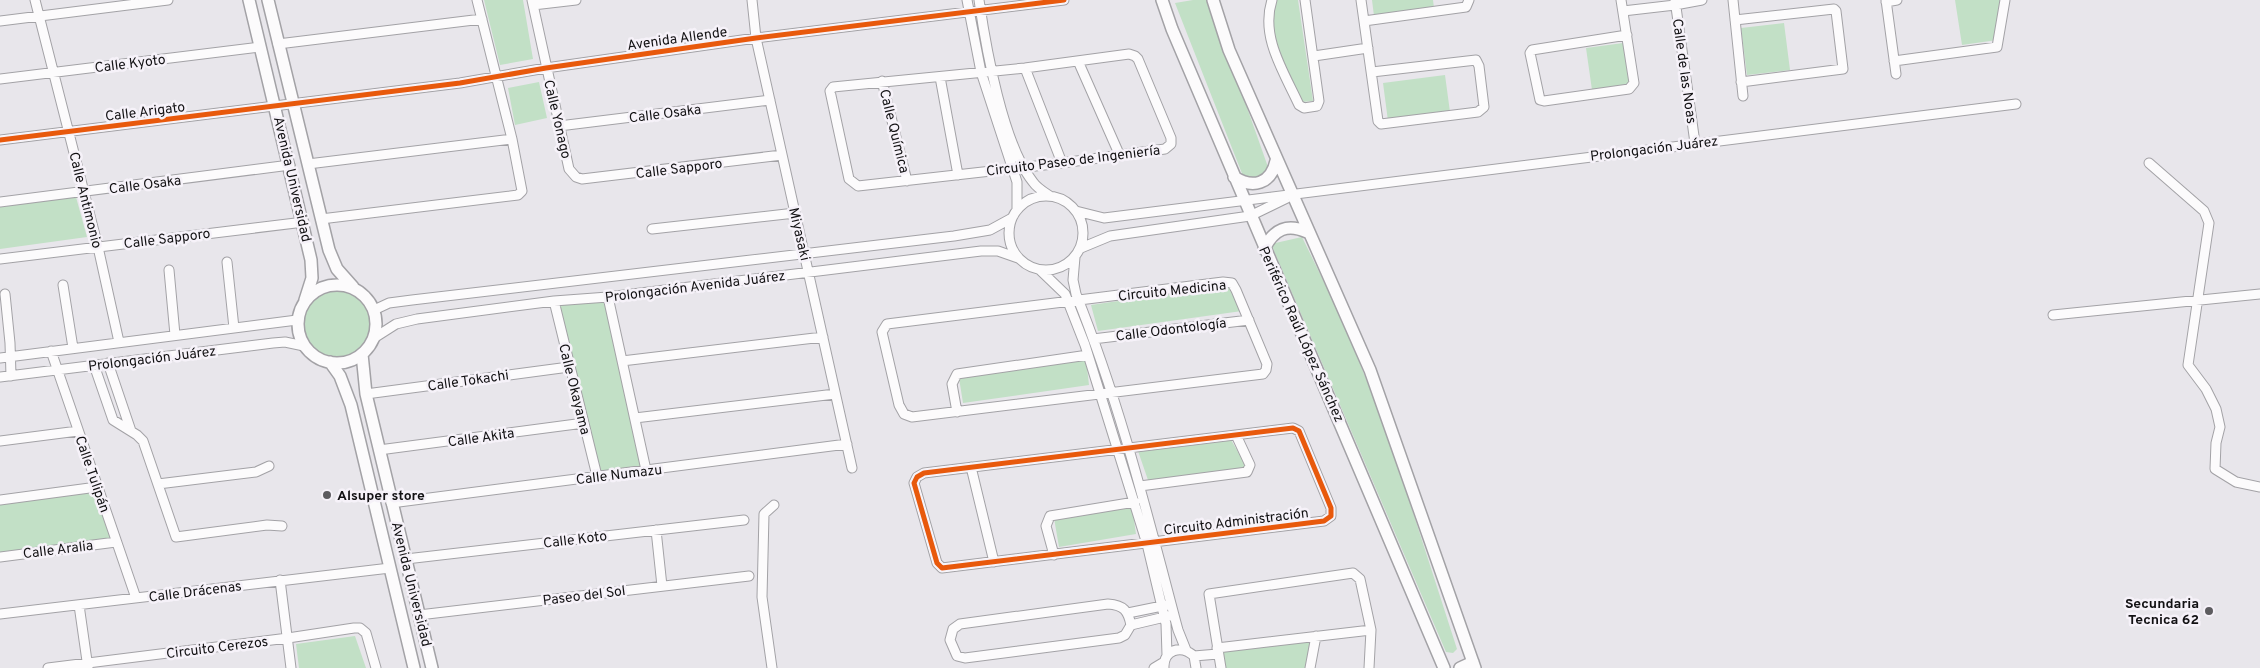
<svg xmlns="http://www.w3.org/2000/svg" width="2260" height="668" font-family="Overpass,sans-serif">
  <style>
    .green { fill: #c2e0c6 }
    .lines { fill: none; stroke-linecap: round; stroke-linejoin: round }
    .minor-casing { stroke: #a3a2a6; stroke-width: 11 }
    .major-casing { stroke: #a3a2a6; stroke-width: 14 }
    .minor { stroke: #fcfbfc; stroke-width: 9 }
    .major { stroke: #fcfbfc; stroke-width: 11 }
    .cycleway-casing { stroke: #f6f2f9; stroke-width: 8 }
    .cycleway { stroke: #e8590c; stroke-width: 5 }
    .poi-dot { fill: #5d5c5f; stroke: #f6f2f9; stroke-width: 2 }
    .labels { text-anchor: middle; stroke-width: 5; stroke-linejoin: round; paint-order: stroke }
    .street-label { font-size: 14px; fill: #121113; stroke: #f6f2f9 }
    .poi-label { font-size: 14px; font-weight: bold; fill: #121113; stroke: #f6f2f9; text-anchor: start }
  </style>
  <rect width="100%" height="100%" fill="#e8e6eb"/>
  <path class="green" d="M484,0H523L533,59L500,65Z
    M1193,0H1209L1268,167L1267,172L1254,180L1243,176L1175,3Z
    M1277,0H1298L1313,101L1302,102C1290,74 1263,30 1277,0Z
    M1372,0H1433L1434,8L1374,16Z
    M1955,0H2001L1997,40L1962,45Z
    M1784,23L1790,70L1747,75L1741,28Z
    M1623,43L1629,84L1592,90L1586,48Z
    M1445,75L1450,112L1388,121L1383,83Z
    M539,82L547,118L515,125L508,88Z
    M76,197L87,237L0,249V207Z
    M1302,237L1345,325L1390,441L1457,649L1453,653L1446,652L1271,244Z
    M1227,285L1242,311L1098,331L1091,305Z
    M302 324a35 35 0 1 1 70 0a35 35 0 1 1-70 0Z
    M606,302L641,468L598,474L557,304Z
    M1086,359L1089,385L963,403L959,378Z
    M1230,438L1246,466L1243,468L1148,480L1138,451Z
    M96,492L113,539L0,554V503Z
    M1132,506L1136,534L1059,547L1054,518Z
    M355,636L366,668H299L296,644Z
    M1311,640L1305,668H1224L1221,651Z"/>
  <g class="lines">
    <defs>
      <path id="minor" d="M35,0L98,247L119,342
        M532,0L569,169L576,177L582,179L782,155
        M752,0L756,38L852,468
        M967,0L981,72L1017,182V210
        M979,0C986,48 1003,145 1033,182C1037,188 1044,192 1050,196
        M1272,0C1260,37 1284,72 1299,105L1304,108L1317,106L1319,101L1305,0
        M1361,0L1378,121L1381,124L1478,112L1484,107L1479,66L1476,60L1372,72
        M1621,0L1634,83L1629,89L1544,101L1540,100L1530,53L1532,50L1627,35
        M1675,0L1695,143
        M1733,0L1743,96
        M1886,0L1896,74
        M1886,2L1897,0
        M533,5L576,0
        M1623,11L1675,5L1702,0
        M1735,20L1834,9L1836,11L1843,69L1741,82
        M0,21L168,0
        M1364,21L1466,7L1469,0
        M278,44L482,19
        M1129,54L1135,56L1138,59L1171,138V144L1165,149L1062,163L858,186L849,179L830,91L833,87L1025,68Z
        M1314,56L1368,48
        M1078,61L1120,156
        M1894,61L1997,47L2005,0
        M1025,68L1062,163
        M940,77L958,175
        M0,79L260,47
        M882,81L907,181
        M559,126L770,100
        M0,140L460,83L546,68L756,38L1064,0
        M2149,163L2204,211L2209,223L2188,365L2206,389L2216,409L2220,427L2216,443L2215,469L2236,482L2260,487
        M308,164L512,139
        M1009 233a37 37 0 1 1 74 0a37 37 0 1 1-74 0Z
        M0,202L290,165
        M1076,211L1104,218L2016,104
        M321,219L518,195L522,191L512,139L477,0
        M652,229L795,213
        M1081,248L1110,236L1250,216L1287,198
        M1075,257L1073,280L1076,294C1120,403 1148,517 1178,630L1186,650
        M0,259L304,222
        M227,262L234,328
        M169,270L175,335
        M1040,270L1065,294L1085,345L1147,544L1166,624L1167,655
        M1223,282L1232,283L1236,290L1267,364L1266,370L1263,374L912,417L904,414L899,405L882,332L887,324Z
        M63,285L73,348
        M5,294L10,343L11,376
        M608,297L646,470
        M554,301L597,476
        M374,310L389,303L412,300L954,236L990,230L1012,218
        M2053,315L2260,294
        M374,338L396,324L417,319L554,301L608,297L981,251H998L1018,258
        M1093,339L1249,320
        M51,351L136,598
        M0,358L297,320
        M622,361L823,337
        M108,363L131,431
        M94,365L113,420L137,435L143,441L176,537L267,525L282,526
        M0,377L273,343L285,342L304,346
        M366,394L569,367
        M957,412L952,384L957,374L1088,355
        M635,418L835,394
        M1293,428L1299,431L1331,508V516L1324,521L942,568L937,563L914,483L917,477L924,473Z
        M0,441L78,431
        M379,450L584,423
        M971,467L994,562
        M158,484L256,472L269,466
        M1140,486L1247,472L1250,465L1236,435
        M0,500L97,487
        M391,503L847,444
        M656,530L662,586
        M1054,555L1046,526L1050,516L1135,502
        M0,557L116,542
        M406,559L744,520
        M280,580L291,668
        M1108,604C1124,605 1128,611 1131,625L1125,635L1119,638L965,658L957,656L950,640L953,629L960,624Z
        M79,605L88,668
        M1128,613L1167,605
        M0,614L390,568
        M419,615L749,576
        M1131,625L1169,616
        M1217,648L1371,630
        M1194,656L1218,654
        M48,668L288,638L354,628H360L366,633L376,668
        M772,668L762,597L764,514L774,505
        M1154,668L1164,662
        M1164,668C1163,650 1181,644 1194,656L1196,668
        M1221,668L1209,594L1353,573L1360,579L1371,630L1369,668
        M1310,668L1316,636"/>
      <path id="major" d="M249,0L311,260L312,278L305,300
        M268,0L329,250L337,269L353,287
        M1162,0L1172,29L1444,668
        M1213,0L1229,50L1370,370L1475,668
        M1234,177C1253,189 1271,184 1276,161
        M1264,249C1274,229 1287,223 1307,232
        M298 324a39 39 0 1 1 78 0a39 39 0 1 1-78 0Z
        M362,354L366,394L432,668
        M330,362L340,376L351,405L414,668
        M1460,668L1473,662"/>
    </defs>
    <use href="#minor" class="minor-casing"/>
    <use href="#major" class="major-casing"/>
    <use href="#minor" class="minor"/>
    <use href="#major" class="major"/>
    <defs>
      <path id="cycleway" d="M0,140L460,83L546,68L756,38L1064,0
        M1293,428L1299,431L1331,508V516L1324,521L942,568L937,563L914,483L917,477L924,473Z"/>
    </defs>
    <use href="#cycleway" class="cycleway-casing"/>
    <use href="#cycleway" class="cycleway"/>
  </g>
  <g class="poi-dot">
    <circle cx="327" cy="495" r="5"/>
    <circle cx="2209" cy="611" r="5"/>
  </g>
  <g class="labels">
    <g class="street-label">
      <text transform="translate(677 38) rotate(-8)" y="5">Avenida Allende</text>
      <text transform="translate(130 63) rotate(-7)" y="5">Calle Kyoto</text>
      <text transform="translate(1685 71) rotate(82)" y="5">Calle de las Noas</text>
      <text transform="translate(145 111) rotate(-7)" y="5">Calle Arigato</text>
      <text transform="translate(665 113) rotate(-7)" y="5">Calle Osaka</text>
      <text transform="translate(558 119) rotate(77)" y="5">Calle Yonago</text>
      <text transform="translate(895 131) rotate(76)" y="5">Calle Química</text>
      <text transform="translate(1654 148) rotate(-7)" y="5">Prolongación Juárez</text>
      <text transform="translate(1073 160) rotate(-7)" y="5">Circuito Paseo de Ingeniería</text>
      <text transform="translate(679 168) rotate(-7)" y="5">Calle Sapporo</text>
      <text transform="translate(293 179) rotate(77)" y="5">Avenida Universidad</text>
      <text transform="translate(145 184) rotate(-7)" y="5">Calle Osaka</text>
      <text transform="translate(86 200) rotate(76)" y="5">Calle Antimonio</text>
      <text transform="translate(800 234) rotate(77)" y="5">Miyasaki</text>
      <text transform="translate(167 238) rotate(-7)" y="5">Calle Sapporo</text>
      <text transform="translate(695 286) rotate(-7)" y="5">Prolongación Avenida Juárez</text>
      <text transform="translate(1172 290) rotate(-6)" y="5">Circuito Medicina</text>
      <text transform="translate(1171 329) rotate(-7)" y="5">Calle Odontología</text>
      <text transform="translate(1302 334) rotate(66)" y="5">Periférico Raúl López Sánchez</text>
      <text transform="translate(152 358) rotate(-7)" y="5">Prolongación Juárez</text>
      <text transform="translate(468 380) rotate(-8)" y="5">Calle Tokachi</text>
      <text transform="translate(575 389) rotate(76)" y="5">Calle Okayama</text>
      <text transform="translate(481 437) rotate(-8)" y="5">Calle Akita</text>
      <text transform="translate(93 474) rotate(71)" y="5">Calle Tulipán</text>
      <text transform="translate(619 474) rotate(-7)" y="5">Calle Numazu</text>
      <text transform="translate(1236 521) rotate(-7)" y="5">Circuito Administración</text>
      <text transform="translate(575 539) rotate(-7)" y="5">Calle Koto</text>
      <text transform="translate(58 549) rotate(-7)" y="5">Calle Aralia</text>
      <text transform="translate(412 584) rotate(76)" y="5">Avenida Universidad</text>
      <text transform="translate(195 591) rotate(-7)" y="5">Calle Drácenas</text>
      <text transform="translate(584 595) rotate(-7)" y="5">Paseo del Sol</text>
      <text transform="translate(217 647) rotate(-7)" y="5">Circuito Cerezos</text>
    </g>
    <g class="poi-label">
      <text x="337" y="500">Alsuper store</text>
      <text x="2199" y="608" text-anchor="end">Secundaria<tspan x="2199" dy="16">Tecnica 62</tspan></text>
    </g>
  </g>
</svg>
